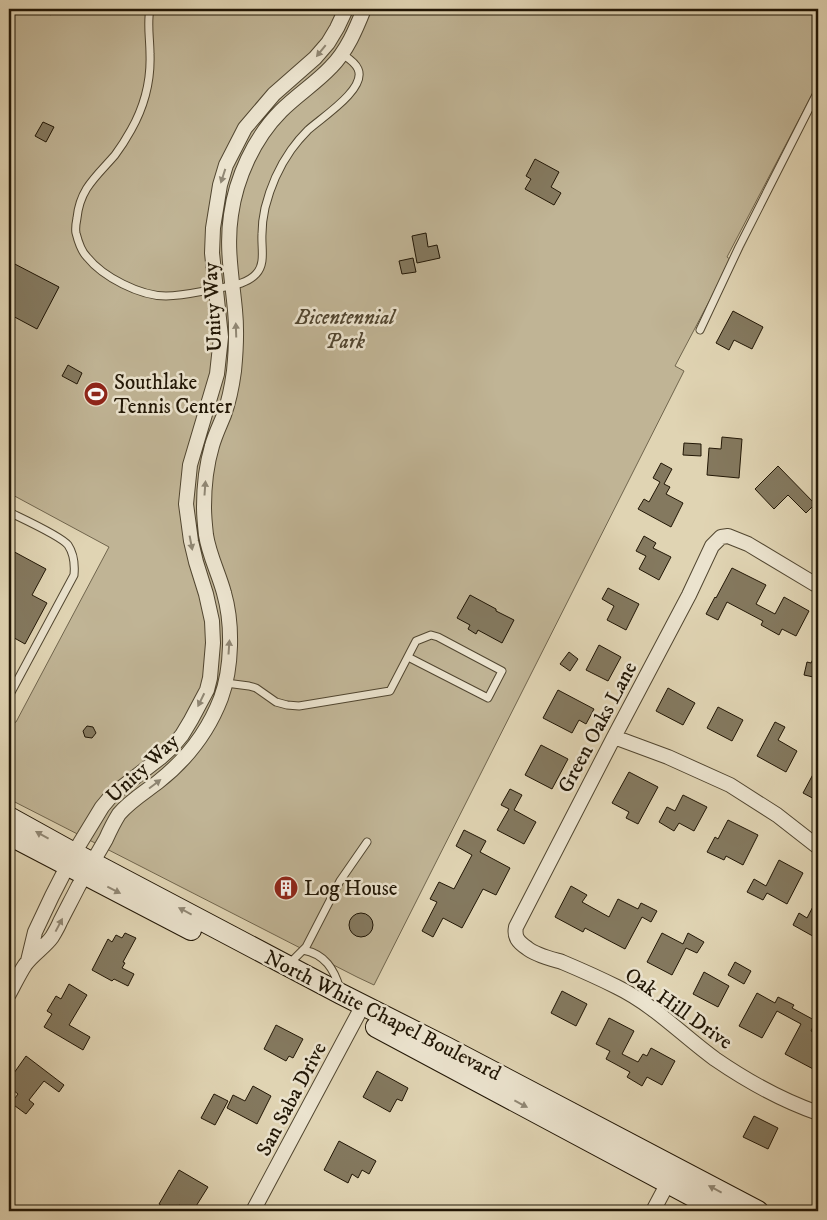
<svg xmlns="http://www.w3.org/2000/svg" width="827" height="1220" font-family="'IM FELL DW Pica',serif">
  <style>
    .green { fill: #c0b495; stroke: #70654d }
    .building { fill: #84795f; stroke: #211605 }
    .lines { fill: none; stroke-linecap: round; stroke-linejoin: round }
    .service-casing { stroke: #514630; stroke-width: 9 }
    .minor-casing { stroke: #514630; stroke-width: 16 }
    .secondary-casing { stroke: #211605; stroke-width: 22 }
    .service { stroke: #ebe3ce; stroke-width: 7 }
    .minor { stroke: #ebe3ce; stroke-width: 14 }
    .secondary { stroke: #ebe3ce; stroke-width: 20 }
    .oneway { fill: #908774 }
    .labels { text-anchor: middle; stroke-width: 5; stroke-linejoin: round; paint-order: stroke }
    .street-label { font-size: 21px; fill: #211605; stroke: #ebe3ce }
    .park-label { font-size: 21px; font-style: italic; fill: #514530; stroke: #ebe3ce }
    .poi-label { font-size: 21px; fill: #211605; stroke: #ebe3ce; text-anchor: start }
  </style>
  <rect width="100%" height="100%" fill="#e0d4b3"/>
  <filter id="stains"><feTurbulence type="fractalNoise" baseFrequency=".004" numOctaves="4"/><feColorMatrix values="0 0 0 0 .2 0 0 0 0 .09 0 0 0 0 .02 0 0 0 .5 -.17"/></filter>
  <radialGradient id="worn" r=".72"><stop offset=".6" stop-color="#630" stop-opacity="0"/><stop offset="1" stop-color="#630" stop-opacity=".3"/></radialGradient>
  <path class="green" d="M9,9H39L51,15L54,9H818V83L727,257L731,260L675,366L684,371L374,985L357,977L9,799V725L16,722L109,547L9,493Z"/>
  <path class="building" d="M43,122L54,127L46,142L35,136Z
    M535,159L559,172L551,187L561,193L554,205L525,189L531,179L526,176Z
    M426,233L428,247L437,245L440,258L417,263L412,236Z
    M413,258L416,272L402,274L399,261Z
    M9,261L59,287L37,329L9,314Z
    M733,311L763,327L752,349L734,340L729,350L716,343Z
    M68,365L82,373L77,384L62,376Z
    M722,437L742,439L739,478L707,475L709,448L721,449Z
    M684,443L701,444V456L683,455Z
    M661,463L672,469L664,484L670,487L666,494L683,503L671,527L638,509L644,499L649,502L660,482L653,478Z
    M778,466L815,504L806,513L788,495L774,509L755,489Z
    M644,536L656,543L653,548L671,557L659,580L639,569L646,556L636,551Z
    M9,549L46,569L32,595L47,603L25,644L9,635Z
    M732,568L766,585L756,604L775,614L784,597L809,611L796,636L782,629L779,635L761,625L763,621L727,602L718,620L706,614L715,597L716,598Z
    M608,588L639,604L626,630L607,620L614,606L602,599Z
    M470,595L496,609V611L514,620L502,643L478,630L476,634L468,629L470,625L457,618Z
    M599,645L621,657L608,681L586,670Z
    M818,650V678L804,675L807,662L811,663Z
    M569,652L578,659L570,671L560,664Z
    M668,688L695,703L683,725L656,711Z
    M558,690L594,709L586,724L579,720L572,733L543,718Z
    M718,707L743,720L732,741L707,728Z
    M775,722L785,727L778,740L797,751L786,772L757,756Z
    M87,726L93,727L96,733L92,738L85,737L83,731Z
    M541,745L568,759L552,789L525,775Z
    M818,765V801L803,793Z
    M629,772L658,787L638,824L626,818L629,812L612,803Z
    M510,789L522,795L514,810L536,822L524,844L497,830L509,809L501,805Z
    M683,795L707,807L694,831L679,823L674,831L659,822L667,807L675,811Z
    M728,820L758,835L743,865L726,856L724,860L707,852L715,837L718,839Z
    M464,830L486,841L480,852L510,868L496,895L483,889L462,928L443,918L433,937L422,931L437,902L430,899L439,882L454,889L472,855L456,846Z
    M779,860L803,873L787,904L767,893L763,900L747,892L754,879L766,886Z
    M287,877L296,884L286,899L276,892Z
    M571,886L587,895L582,902L609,917L618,899L638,909L641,903L657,911L651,922L642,917L625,949L585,928L583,932L555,917Z
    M818,897V939L793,925L799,913L807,918Z
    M349 925a12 12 0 1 1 24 0a12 12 0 1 1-24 0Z
    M125,933L136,938L123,962L125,963L122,968L134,974L128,986L114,979L112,981L92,970L108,939L112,942L116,935L122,938Z
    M662,933L683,944L688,933L704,942L697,953L686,948L672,975L647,962Z
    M735,962L751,971L744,984L728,975Z
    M704,972L729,986L718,1007L693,994Z
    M69,984L87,995L69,1025L90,1037L83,1050L44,1027L52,1014L47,1011L56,996L61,999Z
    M562,991L587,1004L576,1026L551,1013Z
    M757,993L775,1003L778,997L794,1005L792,1008L816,1021L811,1031L818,1035V1063L815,1070L785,1054L801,1024L777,1011L762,1038L739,1026Z
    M609,1018L634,1031L622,1054L638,1062L643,1054L647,1056L651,1048L675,1061L662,1085L647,1077L642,1086L627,1077L630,1072L606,1059L610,1051L596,1044Z
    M276,1025L303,1039L293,1058L289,1056L286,1061L264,1049Z
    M26,1056L64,1085L59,1092L44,1081L29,1100L34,1104L26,1114L11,1103L18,1094L9,1087V1080Z
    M377,1071L408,1088L402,1101L397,1099L390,1112L363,1097Z
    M253,1086L271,1096L257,1124L227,1108L233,1095L245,1101Z
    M214,1094L228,1101L215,1125L201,1118Z
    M754,1116L778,1128L768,1149L743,1137Z
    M339,1141L376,1161L369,1174L362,1170L358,1178L352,1174L348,1183L324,1170Z
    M179,1170L208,1187L193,1211H189L179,1205L175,1211H170L159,1204Z"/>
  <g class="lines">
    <defs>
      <path id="service" d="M150,9C147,23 150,39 150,54C151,80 144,107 131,130C126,139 121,147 115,155C97,176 80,188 77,218C76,223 75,228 76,233C78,241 81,251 87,257C103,277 140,296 166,296C182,296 198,292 215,289C228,286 246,285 256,274C266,264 261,247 262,234C262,226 263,217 265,208C270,188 279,167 291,150C296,143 302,136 308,130C321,118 367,89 358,69C355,62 348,58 342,54
        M700,330L739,247L818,91
        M9,512C21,518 61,536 68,545C74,554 75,564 74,575L9,696
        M226,683L249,686L256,688L276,702L287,705L299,706L390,691L416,641L431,635L438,637L502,671L488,698L408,657
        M303,950C325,954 334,969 340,989
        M288,965L306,947L340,881L367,842"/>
      <path id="minor" d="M818,586L748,544L728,536L721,537L712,546L689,595L614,737L516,927C514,937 518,942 527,948C535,955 552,959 562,962C581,970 599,978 617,987C654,1005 682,1035 715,1059C747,1081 781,1100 818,1113
        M614,737L668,757L730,785L777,815L818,847
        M28,961L35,932L52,896L74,853L102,807L112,795L160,758L172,747L182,735L191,720L207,690L210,678L213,643L212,621L206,594L196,562L191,541L186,504L190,465L217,374L221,337L212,253L213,228L220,185L226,165L245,128L274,94L315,58L328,43L337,28L346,9
        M9,994C14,985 19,974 25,965C33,954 45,947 52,937C55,932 58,927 60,922C66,910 72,899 78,887C87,871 97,855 106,839C110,830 114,822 119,814C130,801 145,792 158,782C186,760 208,732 221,698C232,668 233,624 224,593C219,574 209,555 206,535C205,526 204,516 204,507C204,486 206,466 212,446C215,435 220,425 224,415C229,401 232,386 234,371C236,351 237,330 235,310C232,278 226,247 231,215C236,178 254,138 281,111C297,95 316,83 331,67C347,51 356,29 364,9
        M253,1211L363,1005
        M653,1211L671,1177"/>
      <path id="secondary" d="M9,817L74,853L341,994L446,1047L758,1211
        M9,835L191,930
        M376,1027L720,1211"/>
    </defs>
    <use href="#service" class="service-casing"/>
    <use href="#minor" class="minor-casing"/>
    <use href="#secondary" class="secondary-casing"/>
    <use href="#service" class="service"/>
    <use href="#minor" class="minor"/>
    <use href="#secondary" class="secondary"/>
  </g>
  <defs><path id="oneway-solid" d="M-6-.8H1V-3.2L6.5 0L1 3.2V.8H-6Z" transform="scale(1.25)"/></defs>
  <g class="oneway">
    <use href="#oneway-solid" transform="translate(321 51) rotate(129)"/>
    <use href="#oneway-solid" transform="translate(223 176) rotate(108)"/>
    <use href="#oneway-solid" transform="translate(236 330) rotate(-92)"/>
    <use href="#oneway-solid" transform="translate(205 488) rotate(-86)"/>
    <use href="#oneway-solid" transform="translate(191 543) rotate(79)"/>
    <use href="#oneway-solid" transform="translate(229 647) rotate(-86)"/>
    <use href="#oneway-solid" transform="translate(201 700) rotate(116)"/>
    <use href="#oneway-solid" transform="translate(155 784) rotate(-37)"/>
    <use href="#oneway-solid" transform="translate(42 835) rotate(-151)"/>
    <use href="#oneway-solid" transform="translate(114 890) rotate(27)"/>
    <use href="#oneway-solid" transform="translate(185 911) rotate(-152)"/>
    <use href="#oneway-solid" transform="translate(59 925) rotate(-62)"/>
    <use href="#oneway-solid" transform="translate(521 1104) rotate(28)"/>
    <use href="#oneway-solid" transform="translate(715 1189) rotate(-152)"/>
  </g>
  <defs>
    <symbol id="stadium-disc" viewBox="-11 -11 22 22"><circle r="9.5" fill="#8f2418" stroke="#ebe3ce"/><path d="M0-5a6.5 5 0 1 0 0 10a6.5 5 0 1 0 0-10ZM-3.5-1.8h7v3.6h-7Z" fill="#fff"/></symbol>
    <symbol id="building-disc" viewBox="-11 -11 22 22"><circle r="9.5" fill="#8f2418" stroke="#ebe3ce"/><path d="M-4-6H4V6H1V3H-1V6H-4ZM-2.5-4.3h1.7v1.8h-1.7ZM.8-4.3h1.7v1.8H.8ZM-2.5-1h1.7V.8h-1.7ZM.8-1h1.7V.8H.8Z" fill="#fff"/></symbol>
  </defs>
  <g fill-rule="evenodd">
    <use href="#stadium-disc" x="82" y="380" width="28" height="28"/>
    <use href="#building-disc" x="272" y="874" width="28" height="28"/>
  </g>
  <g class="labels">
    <g class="street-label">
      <text transform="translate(212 307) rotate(-93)" y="7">Unity Way</text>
      <text transform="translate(597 727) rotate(-62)" y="7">Green Oaks Lane</text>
      <text transform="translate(142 768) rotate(-43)" y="7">Unity Way</text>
      <text transform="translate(679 1008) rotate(35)" y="7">Oak Hill Drive</text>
      <text transform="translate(383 1015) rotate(27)" y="7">North White Chapel Boulevard</text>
      <text transform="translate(291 1099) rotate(-62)" y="7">San Saba Drive</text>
    </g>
    <g class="park-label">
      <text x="345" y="324">Bicentennial<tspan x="345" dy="24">Park</tspan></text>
    </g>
    <g class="poi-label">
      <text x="114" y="389">Southlake<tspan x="114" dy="24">Tennis Center</tspan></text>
      <text x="304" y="895">Log House</text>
    </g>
  </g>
  <rect width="827" height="1220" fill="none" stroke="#e0d4b3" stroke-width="30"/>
  <rect x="10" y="10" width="807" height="1200" fill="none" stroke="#211605" stroke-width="2.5"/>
  <rect x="15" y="15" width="797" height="1190" fill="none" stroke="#211605"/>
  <rect width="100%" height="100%" filter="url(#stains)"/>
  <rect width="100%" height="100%" fill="url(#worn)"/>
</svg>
